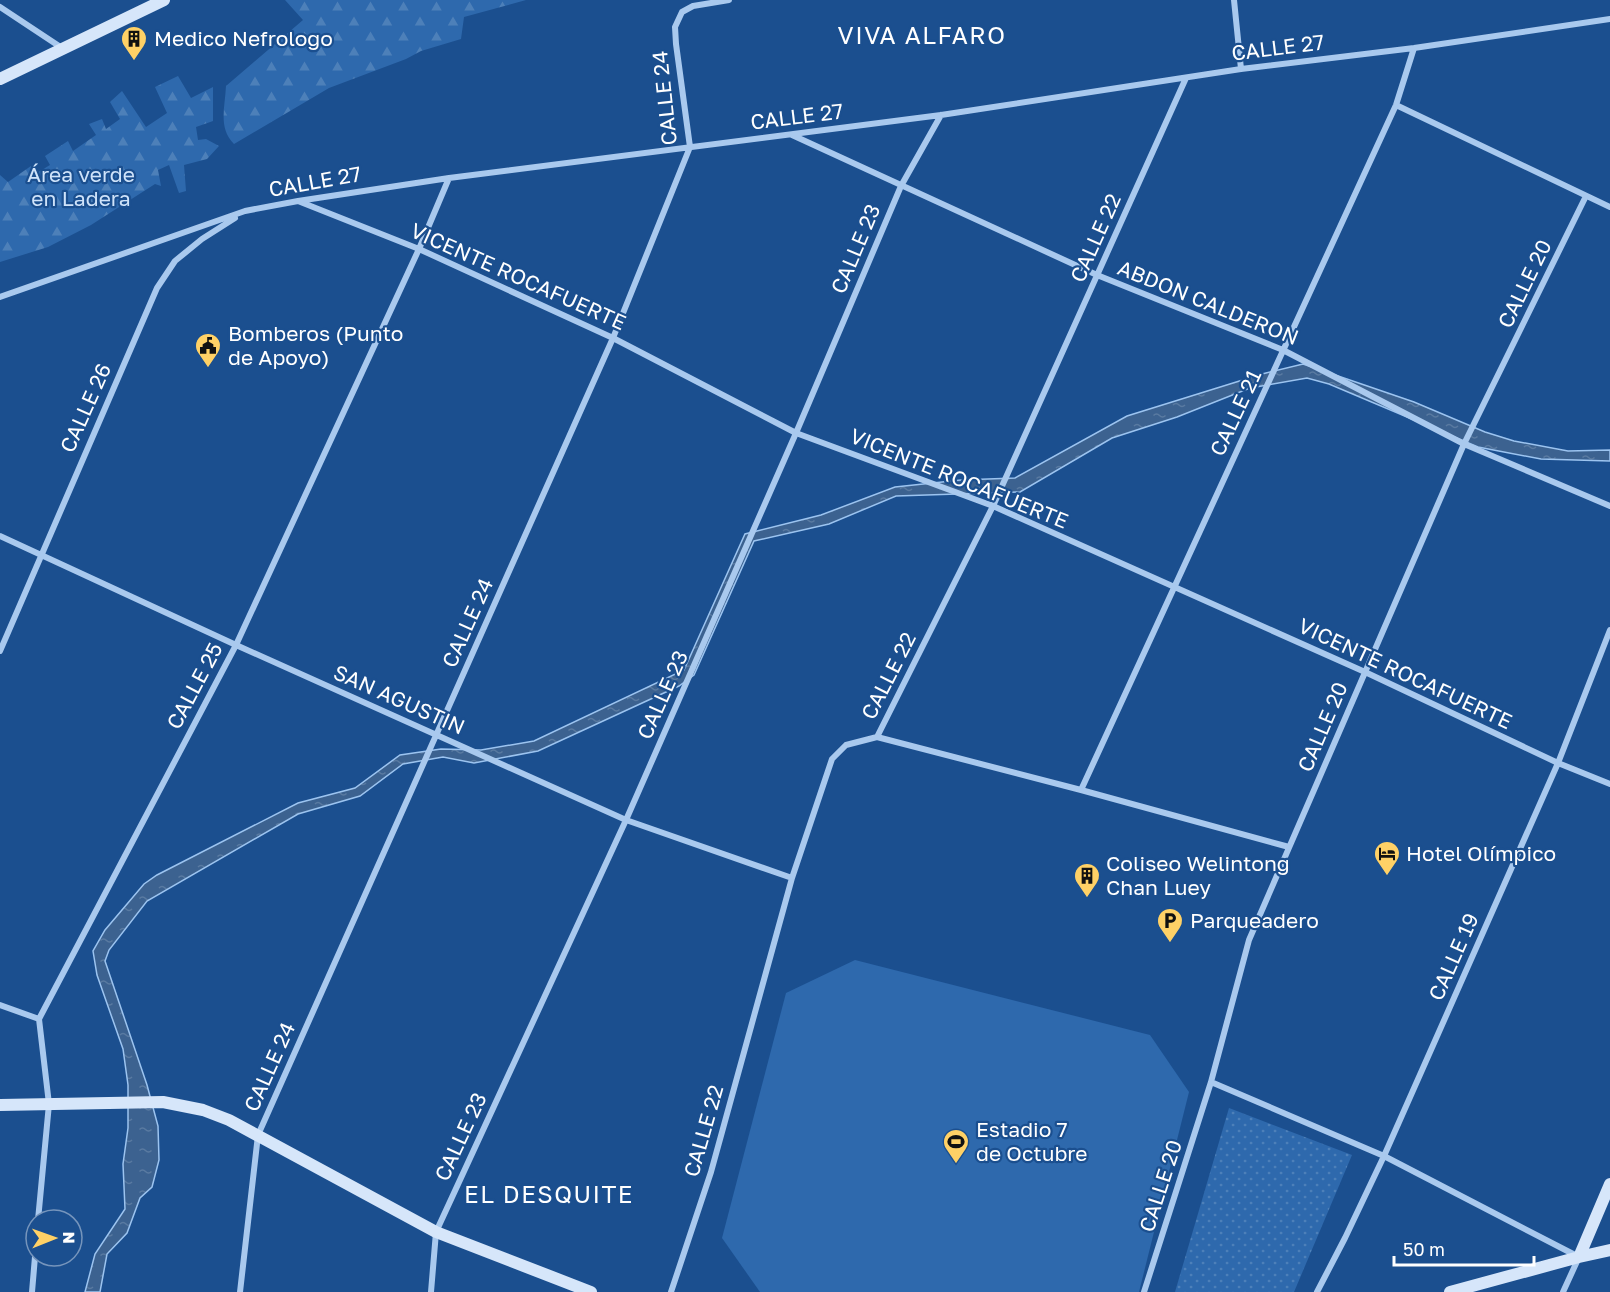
<svg xmlns="http://www.w3.org/2000/svg" width="1610" height="1292" font-family="'Golos Text',sans-serif">
  <style>
    .forest { fill: url(#forest-firs) }
    .park { fill: url(#park-dots) }
    .pitch { fill: #2e69ad }
    .water { fill: url(#water-ripples); stroke: #9cc4f0; stroke-width: 1.5 }
    .lines { fill: none; stroke-linecap: round; stroke-linejoin: round }
    .street { stroke: #a9c9ee; stroke-width: 6 }
    .secondary { stroke: #d6e6fa; stroke-width: 12 }
    .labels { text-anchor: middle; stroke-width: 4.5; stroke-linejoin: round; paint-order: stroke }
    .poi-label { font-size: 21px; fill: #fff; stroke: #1b4f8f; text-anchor: start }
    .street-label { font-size: 21px; fill: #fff; stroke: #1b4f8f }
    .park-label { font-size: 21px; fill: #cfe3fa; stroke: #1b4f8f }
    .quarter-label { font-size: 24px; letter-spacing: 1.5px; fill: #fff; stroke: #1b4f8f }
  </style>
  <defs>
    <pattern id="forest-firs" width="22" height="20" patternUnits="userSpaceOnUse" patternTransform="scale(1.5)"><rect width="22" height="20" fill="#2e69ad"/><path d="M5 1l3.5 6h-7zM16 11l3.5 6h-7z" fill="#4d80b9"/></pattern>
    <pattern id="park-dots" width="8" height="8" patternUnits="userSpaceOnUse" patternTransform="scale(1.5)"><rect width="8" height="8" fill="#2e69ad"/><path d="M2 2h.1M6 6h.1" fill="none" stroke="#4d80b9" stroke-width="1.8" stroke-linecap="round"/></pattern>
    <pattern id="water-ripples" width="26" height="14" patternUnits="userSpaceOnUse" patternTransform="scale(1.5)"><rect width="26" height="14" fill="#3c6290"/><path d="M2 4q2-2 4 0t4 0M15 11q2-2 4 0t4 0" fill="none" stroke="#597aa1"/></pattern>
  </defs>
  <rect width="100%" height="100%" fill="#1b4f8f"/>
  <path class="forest" d="M285,0H526L464,17L461,39L421,51L406,59L329,88L234,144C218,128 225,108 226,86L303,20Z
    M178,76L191,98L213,87V121L196,127L198,140L206,139L219,146L207,159L184,165L186,191L179,193L169,165L158,170L161,186L155,184L91,225L48,247L0,262V175L8,182L31,166L35,174L50,165L45,156L68,141L73,151L96,135L89,124L102,119L106,129L120,119L110,102L122,91L146,127L167,113L155,87Z"/>
  <path class="park" d="M1229,1108L1352,1155L1294,1292H1175Z"/>
  <path class="pitch" d="M855,960L1150,1035L1189,1092L1139,1292H760L722,1238L786,993Z"/>
  <path class="water" d="M1303,364L1414,402L1485,432L1514,441L1568,451L1610,450V461L1541,459L1478,447L1329,384L1307,378L1250,388L1177,417L1112,438L1020,492L896,496L829,524L754,541L694,675L679,686L538,751L474,763L443,757L403,764L360,796L298,814L147,901L109,950L105,961L147,1085L158,1126L159,1160L152,1187L140,1198L127,1233L107,1254L100,1292H85L95,1254L125,1209L123,1164L128,1128V1085L123,1049L97,975L93,951L105,930L144,884L157,875L298,803L355,788L400,755L441,749L481,750L534,741L684,670L745,534L821,515L895,487L961,480L1015,478L1127,416L1262,374Z"/>
  <g class="lines">
    <path class="street" d="M1234,0L1241,69
      M0,7L62,48
      M1396,105L1610,207
      M792,135L1097,275L1283,350L1464,444L1610,506
      M298,201L419,249L613,338L796,433L993,506L1365,672L1558,763L1610,784
      M0,297L245,211L298,201L449,178L941,115L1241,69L1414,48L1610,19
      M0,536L236,645L626,820L792,878
      M0,651L157,288L175,261L202,239L235,218
      M877,737L1081,790L1289,847
      M1081,790L1396,105L1414,48
      M0,1005L39,1019
      M1211,1082L1384,1156L1579,1257L1563,1292
      M38,1220L49,1104L39,1019L236,645L419,249L449,178
      M32,1292L36,1245
      M240,1292L258,1135L613,338L690,147L676,44L675,27L682,12L693,6L729,0
      M431,1292L436,1232L626,820L796,433L901,186L941,115
      M671,1292L711,1172L792,878L832,759L846,745L877,737L993,506L1186,78
      M1144,1292L1211,1082L1249,940L1464,444L1586,196
      M1317,1292L1345,1238L1384,1156L1558,763L1610,630"/>
    <path class="secondary" d="M0,79L164,0
      M0,1105L163,1102L203,1110L229,1120L436,1232L591,1292
      M1579,1257L1610,1184
      M1450,1292L1579,1257L1610,1250"/>
  </g>
  <defs>
    <symbol id="building-pin" viewBox="-11 -11 22 30"><path d="M0 17L-7.5 6A9.5 9.5 0 1 1 7.5 6Z" fill="#ffd166" stroke="#1b4f8f"/><path d="M-4-6H4V6H1V3H-1V6H-4ZM-2.5-4.3h1.7v1.8h-1.7ZM.8-4.3h1.7v1.8H.8ZM-2.5-1h1.7V.8h-1.7ZM.8-1h1.7V.8H.8Z" fill="#111"/></symbol>
    <symbol id="civic-pin" viewBox="-11 -11 22 30"><path d="M0 17L-7.5 6A9.5 9.5 0 1 1 7.5 6Z" fill="#ffd166" stroke="#1b4f8f"/><path d="M-.6-6.5H3V-4.5H.6V-3L4-1V1h2V6H-6V1h2V-1L-.6-3ZM-1.2 2.5V6h2.4V2.5Z" fill="#111"/></symbol>
    <symbol id="hotel-pin" viewBox="-11 -11 22 30"><path d="M0 17L-7.5 6A9.5 9.5 0 1 1 7.5 6Z" fill="#ffd166" stroke="#1b4f8f"/><path d="M-6-4.5h1.5V1H6V5H4.5V3h-9V5H-6ZM-4 0a1.8 1.8 0 1 1 3.6 0ZM.5 0V-2.5h3Q6-2.5 6 0Z" fill="#111"/></symbol>
    <symbol id="parking-pin" viewBox="-11 -11 22 30"><path d="M0 17L-7.5 6A9.5 9.5 0 1 1 7.5 6Z" fill="#ffd166" stroke="#1b4f8f"/><path d="M-3.5-5.5H1a3.5 3.5 0 0 1 0 7H-1V5.5H-3.5ZM-1-3.4V-.6H.8a1.4 1.4 0 0 0 0-2.8Z" fill="#111"/></symbol>
    <symbol id="stadium-pin" viewBox="-11 -11 22 30"><path d="M0 17L-7.5 6A9.5 9.5 0 1 1 7.5 6Z" fill="#ffd166" stroke="#1b4f8f"/><path d="M0-5a6.5 5 0 1 0 0 10a6.5 5 0 1 0 0-10ZM-3.5-1.8h7v3.6h-7Z" fill="#111"/></symbol>
  </defs>
  <g fill-rule="evenodd">
    <use href="#building-pin" x="119" y="24" width="30" height="40"/>
    <use href="#civic-pin" x="193" y="331" width="30" height="40"/>
    <use href="#hotel-pin" x="1372" y="839" width="30" height="40"/>
    <use href="#building-pin" x="1072" y="861" width="30" height="40"/>
    <use href="#parking-pin" x="1155" y="906" width="30" height="40"/>
    <use href="#stadium-pin" x="941" y="1127" width="30" height="40"/>
  </g>
  <g class="labels">
    <g class="poi-label">
      <text x="154" y="46">Medico Nefrologo</text>
      <text x="228" y="341">Bomberos (Punto<tspan x="228" dy="24">de Apoyo)</tspan></text>
      <text x="1406" y="861">Hotel Olímpico</text>
      <text x="1106" y="871">Coliseo Welintong<tspan x="1106" dy="24">Chan Luey</tspan></text>
      <text x="1190" y="928">Parqueadero</text>
      <text x="976" y="1137">Estadio 7<tspan x="976" dy="24">de Octubre</tspan></text>
    </g>
    <g class="street-label">
      <text transform="translate(1278 48) rotate(-7)" y="7">CALLE 27</text>
      <text transform="translate(665 98) rotate(-96)" y="7">CALLE 24</text>
      <text transform="translate(797 117) rotate(-7)" y="7">CALLE 27</text>
      <text transform="translate(315 182) rotate(-10)" y="7">CALLE 27</text>
      <text transform="translate(1096 238) rotate(-66)" y="7">CALLE 22</text>
      <text transform="translate(856 249) rotate(-67)" y="7">CALLE 23</text>
      <text transform="translate(518 277) rotate(24)" y="7">VICENTE ROCAFUERTE</text>
      <text transform="translate(1525 284) rotate(-64)" y="7">CALLE 20</text>
      <text transform="translate(1208 303) rotate(22)" y="7">ABDON CALDERON</text>
      <text transform="translate(86 408) rotate(-66)" y="7">CALLE 26</text>
      <text transform="translate(1236 413) rotate(-65)" y="7">CALLE 21</text>
      <text transform="translate(959 479) rotate(22)" y="7">VICENTE ROCAFUERTE</text>
      <text transform="translate(468 623) rotate(-66)" y="7">CALLE 24</text>
      <text transform="translate(1405 674) rotate(25)" y="7">VICENTE ROCAFUERTE</text>
      <text transform="translate(889 676) rotate(-63)" y="7">CALLE 22</text>
      <text transform="translate(195 686) rotate(-62)" y="7">CALLE 25</text>
      <text transform="translate(663 695) rotate(-66)" y="7">CALLE 23</text>
      <text transform="translate(399 700) rotate(24)" y="7">SAN AGUSTIN</text>
      <text transform="translate(1323 727) rotate(-67)" y="7">CALLE 20</text>
      <text transform="translate(1454 957) rotate(-66)" y="7">CALLE 19</text>
      <text transform="translate(270 1067) rotate(-66)" y="7">CALLE 24</text>
      <text transform="translate(704 1131) rotate(-74)" y="7">CALLE 22</text>
      <text transform="translate(461 1137) rotate(-65)" y="7">CALLE 23</text>
      <text transform="translate(1161 1186) rotate(-72)" y="7">CALLE 20</text>
    </g>
    <g class="park-label">
      <text x="81" y="182">Área verde<tspan x="81" dy="24">en Ladera</tspan></text>
    </g>
    <g class="quarter-label">
      <text x="922" y="44">VIVA ALFARO</text>
      <text x="549" y="1203">EL DESQUITE</text>
    </g>
  </g>
  <g transform="translate(54 1238) rotate(89)"><circle r="28" fill="#1b4f8f" stroke="#7695bc" stroke-width="1.5"/>
  <path d="M0-4.5L10 22L0 15L-10 22Z" fill="#ffd166"/>
  <text y="-9" font-size="16" font-weight="bold" text-anchor="middle" fill="#ffffff">N</text>
  </g>
  <path d="M1394 1256v9h140v-9" fill="none" stroke="#ffffff" stroke-width="3"/>
  <text x="1403" y="1256" font-size="18" fill="#ffffff" stroke="#1b4f8f" stroke-width="4.5" paint-order="stroke">50 m</text>
</svg>
